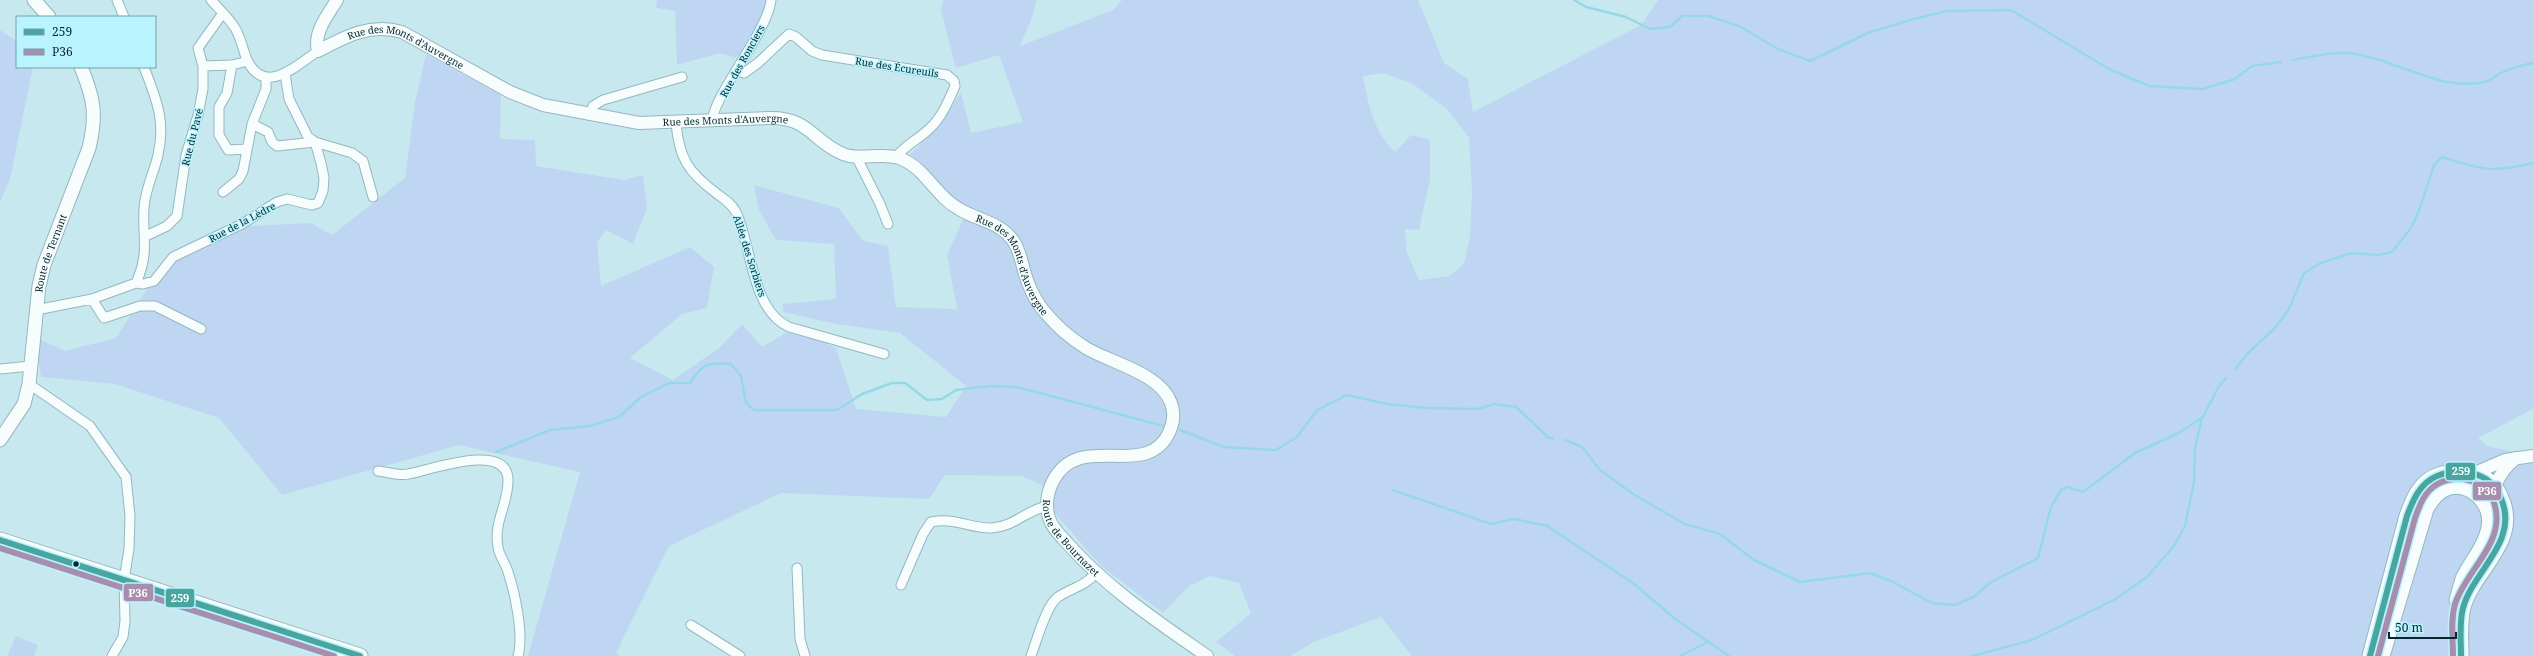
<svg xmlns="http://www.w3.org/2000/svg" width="2533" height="656" font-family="'Noto Serif',serif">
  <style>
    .green { fill: #bfd6f2; fill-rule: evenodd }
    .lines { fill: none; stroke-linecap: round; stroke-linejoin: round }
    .stream { stroke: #96d9e6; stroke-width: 2.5 }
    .minor-casing { stroke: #94b7be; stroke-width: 11 }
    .tertiary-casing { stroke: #94b7be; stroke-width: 14 }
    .secondary-casing { stroke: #94b7be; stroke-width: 15 }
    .primary-casing { stroke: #94b7be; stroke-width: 17 }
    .minor { stroke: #f7fcfd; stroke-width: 9 }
    .tertiary { stroke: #f7fcfd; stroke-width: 12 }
    .secondary { stroke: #f7fcfd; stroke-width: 13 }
    .primary { stroke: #f7fcfd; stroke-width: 15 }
    .bus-1-casing { stroke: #b9f3fe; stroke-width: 9 }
    .bus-2-casing { stroke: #b9f3fe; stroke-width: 9 }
    .bus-1 { stroke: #49a5a0; stroke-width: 6 }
    .bus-2 { stroke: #a88eae; stroke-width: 6 }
    .bus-dot { fill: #04282d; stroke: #b9f3fe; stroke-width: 1.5 }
    .labels { text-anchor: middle; stroke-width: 3; stroke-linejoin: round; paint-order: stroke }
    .street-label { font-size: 10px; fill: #04282d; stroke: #b9f3fe }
    .line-badge { stroke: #b9f3fe; stroke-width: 1.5 }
    .badge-label { font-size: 11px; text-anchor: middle; font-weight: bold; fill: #fff }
  </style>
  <rect width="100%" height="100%" fill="#c8e8ef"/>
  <path class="green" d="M657,0H768L769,1L744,50L735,58L720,53L677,65L675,11L656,8Z
    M943,0H1036L1033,15L1020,46L1113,10L1122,0H1418L1444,63L1468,79L1473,112L1641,25L1658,0H2533V409L2478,438L2487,446L2533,456V656H1412L1381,617L1314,642L1290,656H1235L1216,642L1251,613L1239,583L1210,576L1189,586L1163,613L1101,566L1052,510L1042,485L1022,476L945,475L929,499L781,493L669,546L616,653L621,656H528L580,472L459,445L282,495L219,418L115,384L41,377L38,357L40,339L65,351L116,338L167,257L231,227L311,223L332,235L405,178L415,102L426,54L501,95L500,139L535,140L536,166L624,180L643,175L647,208L633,244L606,230L597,243L601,286L690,247L714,267L707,308L682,314L630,358L673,380L719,348L742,324L762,347L786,333L811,337L836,348L856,409L946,417L966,386L900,333L836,324L783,312V304L836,299L834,244L776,240L759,210L754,185L839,208L863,241L888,246L896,307L957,309L947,255L964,218L926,167L910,154L939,127L961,92L971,133L1023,122L999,55L956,68L941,10ZM1383,73L1413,84L1448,110L1469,138L1472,193L1470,236L1464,264L1449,276L1419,280L1407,253L1405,229L1419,230L1430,180V140L1411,135L1395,152C1374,133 1368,103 1363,76Z
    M0,30L17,41V67H33L10,179L0,202Z
    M16,636L38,645L34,656H7Z"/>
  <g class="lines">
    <path class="stream" d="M1574,0L1586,7L1626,17L1650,29L1670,27L1682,16H1708L1739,26L1778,49L1810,61L1868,33L1910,20L1947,11L2011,10L2109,69L2149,86L2203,89L2235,79L2252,66L2281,62
      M2293,60C2314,56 2335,51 2356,54C2398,61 2436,89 2480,83C2490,82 2493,77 2501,73C2511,68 2523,65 2533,63
      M2235,370L2246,355L2276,327L2289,309L2304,273L2321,263L2352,253L2378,255L2392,252L2411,228L2420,208L2434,165L2442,157C2482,170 2492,173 2533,163
      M1180,430L1224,447L1276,450L1297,437L1317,410L1347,395L1387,404L1427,408L1477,409L1495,404L1516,407L1549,438H1553
      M1565,440L1582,447L1600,470L1633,494L1685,524L1720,534L1754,560L1800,582L1870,573L1891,581L1932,603L1955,605L1974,597L1991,582L2038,558L2051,507L2061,490L2068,487L2083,492L2135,453L2177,434L2203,417L2219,386L2226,378
      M496,452L550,430L590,426L619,417L641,397L669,383H690C702,363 709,362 731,364L741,376L746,403L754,410H837L862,394L892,383H905L927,400L942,399L956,390L991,386L1017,387L1164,426
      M1393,490L1491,524L1514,519L1547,526L1633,583L1674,618L1729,656
      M1680,656L1708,642
      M1972,656L2032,640L2114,600L2147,577L2174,546L2185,526L2194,482L2195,448L2202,418"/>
    <defs>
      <path id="minor" d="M117,0L124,17
        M211,0C219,9 229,18 235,28C241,38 243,50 247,60C265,97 297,65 318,51
        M232,65L227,93L219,107V135L228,150L247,149
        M203,66L232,65L248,61
        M737,71L744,73L758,63L789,34L796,37L812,51L822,55L947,75L954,81L955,86C949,100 941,119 929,129C918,140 906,144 896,157
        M589,115L593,106L603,100L682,77
        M713,121C710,100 768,32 771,0
        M676,123C679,158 688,172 716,193C724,199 731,203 736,212C752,246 751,310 789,327L884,354
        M252,124L268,132L272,142L277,146L315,142L352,153L363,161L373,197
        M858,157L859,162L880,204L888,224
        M223,192L239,179L243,171L252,124L266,89V78
        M146,236L167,226L177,216L186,155L198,115L203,89V66L198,48L223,13
        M136,283L143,284L154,281L173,257L242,224L277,202L287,199L312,205L318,203L323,191L324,178L321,163L315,142L308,137L289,99L285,74
        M92,299L104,318L140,306H155L201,329
        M36,310L92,299L136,283C150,252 142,238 144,208C145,189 154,173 158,155C166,120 156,99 144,67
        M0,369L31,366
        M29,384L90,426L126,477L130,516L129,549L124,580L125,621L123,637L112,656
        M378,471C387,472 399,476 408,474C428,471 506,441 508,479C509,503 493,522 498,547C499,556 506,564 508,572C515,593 524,635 518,656
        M797,568L800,639L805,656
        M901,585L923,534L931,522C957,517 970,529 992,528C1013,527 1027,510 1047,506
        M691,625L740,656
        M1031,656C1036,643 1046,605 1058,597C1072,588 1085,586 1096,573"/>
      <g id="tertiary">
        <path id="s1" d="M337,0C328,15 313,32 318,51C346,36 370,23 402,32L510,92L543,105L639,123L769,118C809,117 812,141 843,154C860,161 880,152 899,158C925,167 935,196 959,209C979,221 1001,222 1014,242C1020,251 1022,264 1025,274C1033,300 1043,312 1063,331C1070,337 1078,343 1086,348C1111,363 1160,373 1171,403C1178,422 1167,446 1147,453C1117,463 1074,441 1053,481C1047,493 1045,505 1049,518C1052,528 1061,536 1068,544C1108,589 1158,622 1207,656"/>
        <path d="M2475,473L2505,460L2533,456"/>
        <path d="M2495,487C2499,475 2506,466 2516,458"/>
      </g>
      <g id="secondary">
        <path d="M34,0L49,17"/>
        <path id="s2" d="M0,440L24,404L29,384L39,286L44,265L89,148C97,115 94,98 81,67"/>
      </g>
      <path id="primary" d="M0,540L360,656
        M2370,656L2407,516C2413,499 2420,481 2439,475C2457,469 2472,470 2488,480C2495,485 2500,494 2503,503C2517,544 2473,571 2463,607C2459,623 2461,640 2461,656
        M2382,656L2426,509C2431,500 2437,491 2447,488C2470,480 2494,504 2489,527C2486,546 2471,562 2463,579C2461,586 2459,593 2457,600"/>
    </defs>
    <use href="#minor" class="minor-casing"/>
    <use href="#tertiary" class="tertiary-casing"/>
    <use href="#secondary" class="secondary-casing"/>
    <use href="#primary" class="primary-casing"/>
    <use href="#minor" class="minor"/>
    <use href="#tertiary" class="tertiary"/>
    <use href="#secondary" class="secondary"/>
    <use href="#primary" class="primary"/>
    <defs>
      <path id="bus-1" d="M0,540L360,656
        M2370,656L2407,516C2413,500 2420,483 2437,476C2453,469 2471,470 2486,479C2494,484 2499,492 2502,501C2518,543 2473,571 2463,608C2459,623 2461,640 2461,656"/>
      <path id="bus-2" d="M0,548L334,656
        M2378,656L2415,518C2419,507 2423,495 2433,487C2453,471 2489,479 2495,506C2505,544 2466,570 2455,604C2450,621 2453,639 2453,656"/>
    </defs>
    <use href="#bus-1" class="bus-1-casing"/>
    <use href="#bus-2" class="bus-2-casing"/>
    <use href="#bus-1" class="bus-1"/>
    <use href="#bus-2" class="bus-2"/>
  </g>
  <circle class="bus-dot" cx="76" cy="564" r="3.5"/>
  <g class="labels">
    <g class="street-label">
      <text dy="4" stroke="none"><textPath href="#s1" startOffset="152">Rue des Monts d'Auvergne</textPath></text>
      <text transform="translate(742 61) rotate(-61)" y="4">Rue des Ronciers</text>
      <text transform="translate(897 67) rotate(9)" y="4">Rue des Écureuils</text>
      <text dy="4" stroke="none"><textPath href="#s1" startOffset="488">Rue des Monts d'Auvergne</textPath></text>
      <text transform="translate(192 137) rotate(-76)" y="4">Rue du Pavé</text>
      <text transform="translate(242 222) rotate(-28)" y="4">Rue de la Lèdre</text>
      <text dy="4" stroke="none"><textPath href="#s2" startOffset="197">Route de Ternant</textPath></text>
      <text transform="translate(750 256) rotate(72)" y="4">Allée des Sorbiers</text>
      <text dy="4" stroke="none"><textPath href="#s1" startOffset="834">Rue des Monts d'Auvergne</textPath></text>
      <text dy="4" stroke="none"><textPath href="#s1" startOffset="1284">Route de Bournazet</textPath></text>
    </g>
  </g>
  <g class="line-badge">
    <rect x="2445" y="462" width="31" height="19" rx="4" fill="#49a5a0"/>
    <rect x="2472" y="481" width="30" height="20" rx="4" fill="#a88eae"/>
    <rect x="123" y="583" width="31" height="19" rx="4" fill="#a88eae"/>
    <rect x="165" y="588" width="30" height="20" rx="4" fill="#49a5a0"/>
  </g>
  <g class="badge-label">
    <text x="2461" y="475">259</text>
    <text x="2487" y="495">P36</text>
    <text x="138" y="597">P36</text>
    <text x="180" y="602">259</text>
  </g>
  <rect x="16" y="16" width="140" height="52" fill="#b9f3fe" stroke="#71a2aa"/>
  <rect x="24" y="29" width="20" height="6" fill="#49a5a0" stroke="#71a2aa"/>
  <text x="52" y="36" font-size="12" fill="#04282d">259</text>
  <rect x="24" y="49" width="20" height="6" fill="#a88eae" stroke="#71a2aa"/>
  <text x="52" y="56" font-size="12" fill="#04282d">P36</text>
  <path d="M2389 632v6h67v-6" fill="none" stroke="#04282d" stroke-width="2"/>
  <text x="2395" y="632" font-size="12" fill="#04282d" stroke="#b9f3fe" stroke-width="3" paint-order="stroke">50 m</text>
</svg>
